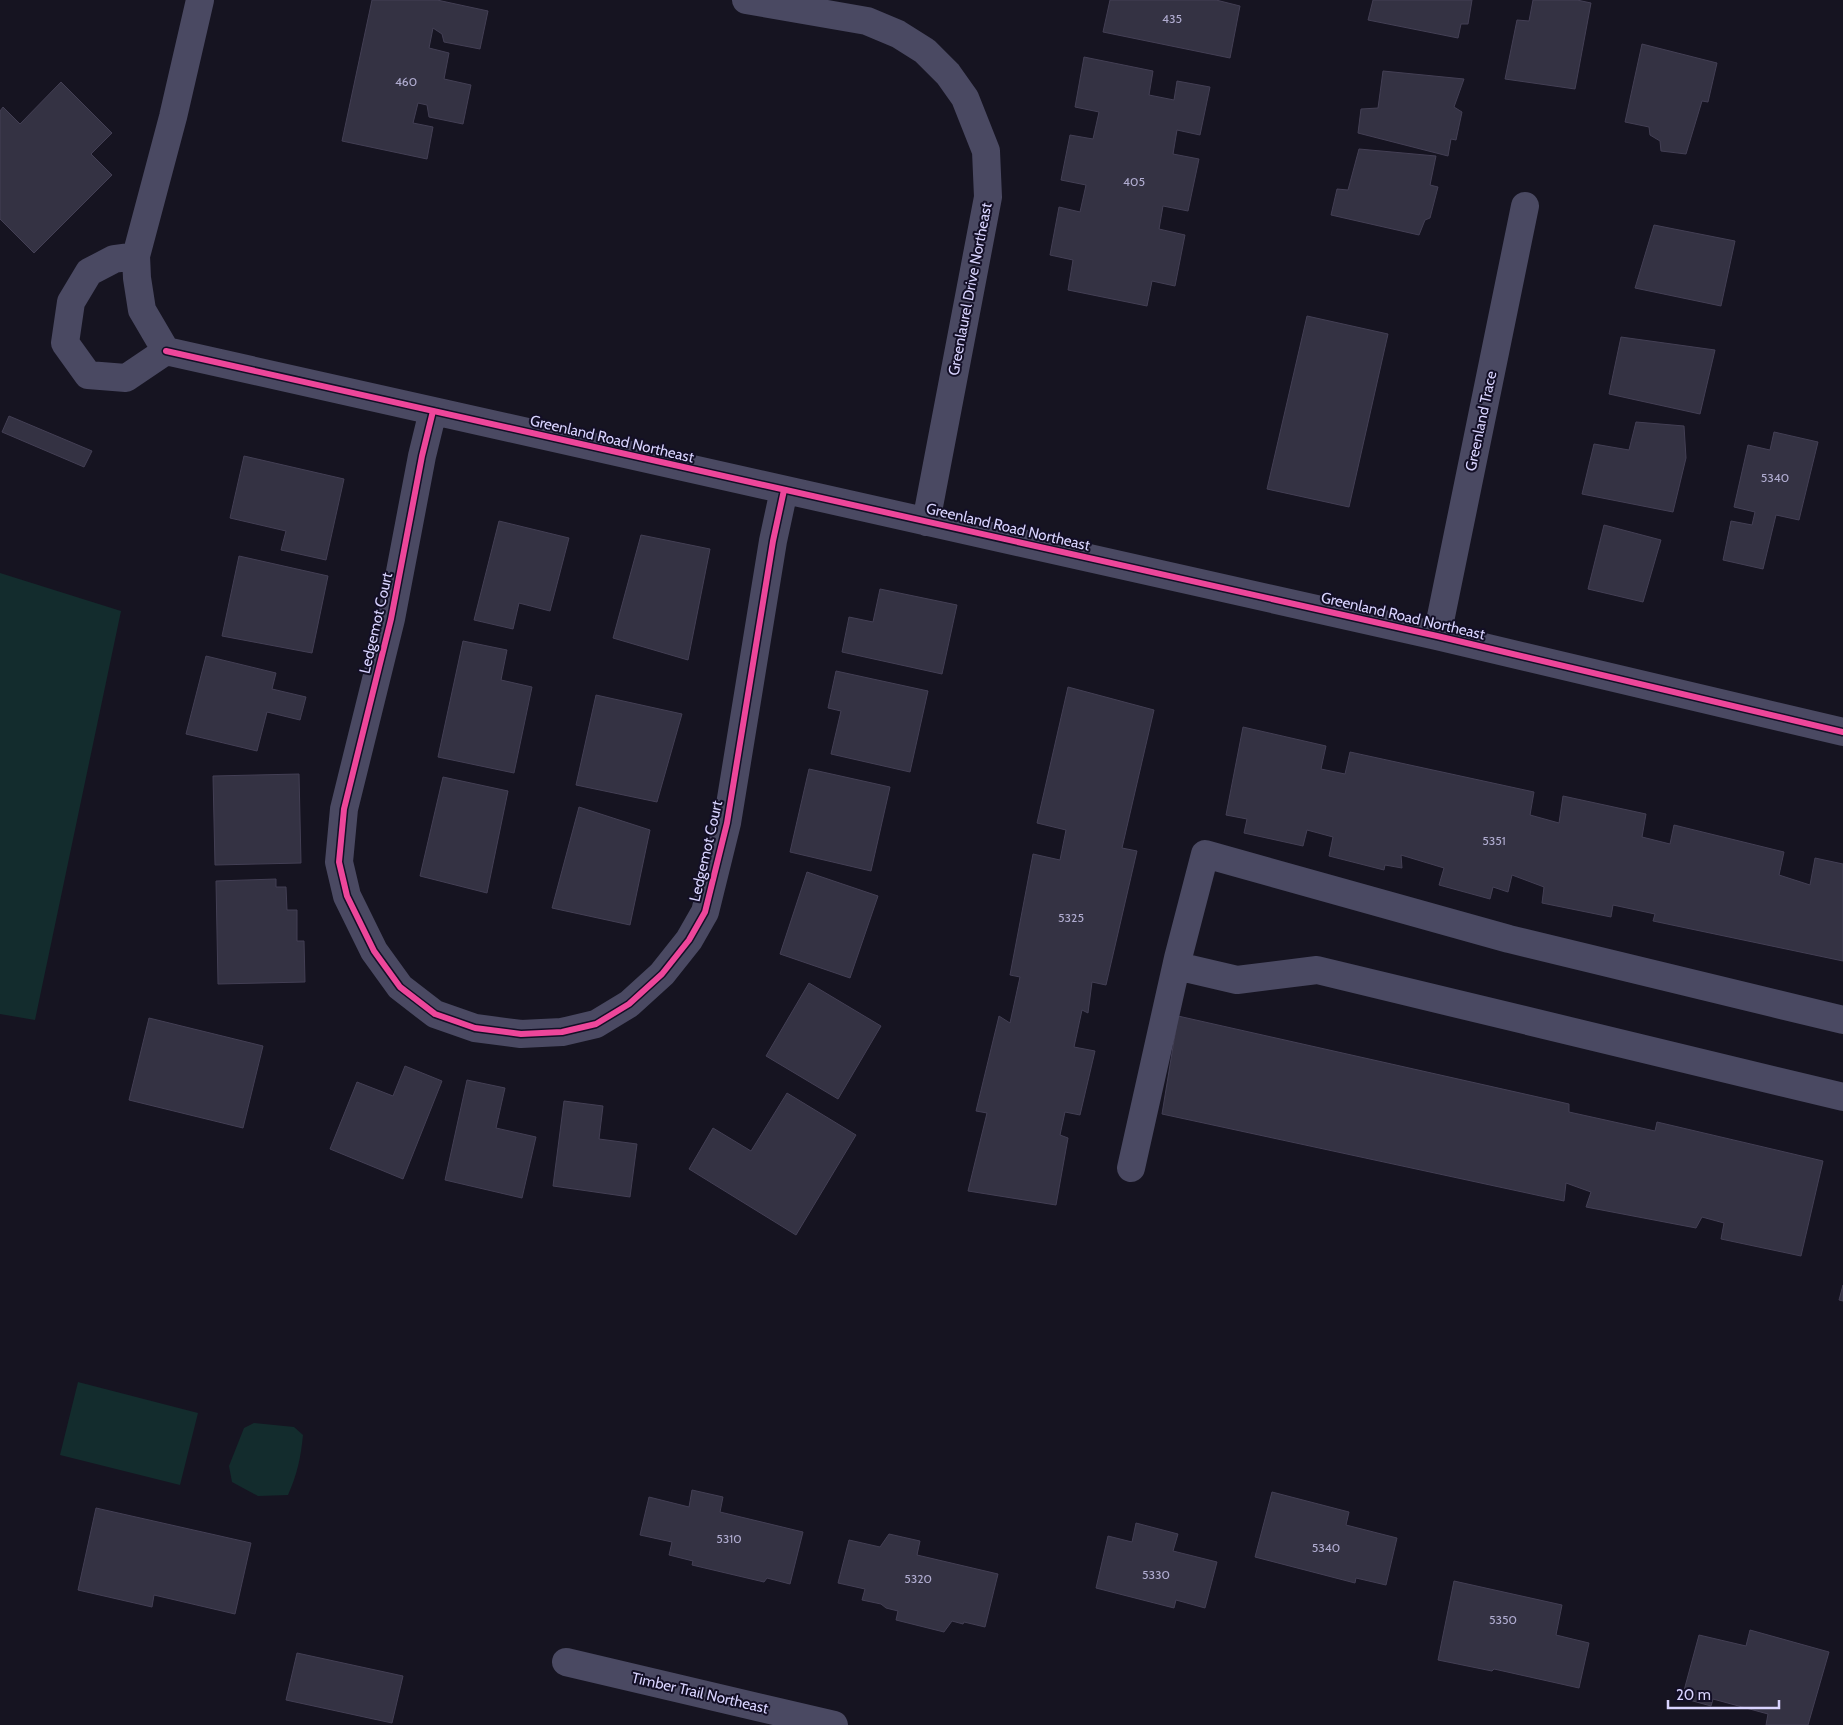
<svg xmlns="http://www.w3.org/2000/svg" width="1843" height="1725" font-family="Cabin,sans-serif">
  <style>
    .green { fill: #132c2d }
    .building { fill: #343243; stroke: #433f54 }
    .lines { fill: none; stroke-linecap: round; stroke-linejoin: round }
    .minor { stroke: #4a4962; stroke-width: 28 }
    .cycleway-casing { stroke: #130f26; stroke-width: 9 }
    .cycleway { stroke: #ed469a; stroke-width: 6 }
    .labels { text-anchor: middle; stroke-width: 4; stroke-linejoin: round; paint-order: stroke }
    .number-label { font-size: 12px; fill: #b0acd0 }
    .street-label { font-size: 15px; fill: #d9d4ff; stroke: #130f26 }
  </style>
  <rect width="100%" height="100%" fill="#161421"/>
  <path class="green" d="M0,573L121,611L35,1020L0,1014Z
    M78,1382L198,1413L180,1485L60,1455Z
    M254,1423L294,1427L303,1435C301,1457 297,1475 288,1495L258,1496L232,1482L229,1466L244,1428Z"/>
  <path class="building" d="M372,0H437L488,11L480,49L444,42L442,34L433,28L429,48L449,53L444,79L471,85L463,124L429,117L427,105L418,103L413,123L433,127L427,159L342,141Z
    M1110,0H1216L1240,6L1230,58L1103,32Z
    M1373,0H1472L1468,24H1461L1458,38L1368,20Z
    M1533,0H1577L1591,3L1575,89L1505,79L1517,20L1529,21Z
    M1642,44L1717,63L1708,102L1702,101L1686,154L1661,151L1660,141L1650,135L1649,127L1625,122Z
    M1084,57L1153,71L1149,95L1174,100L1177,81L1210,87L1200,135L1177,130L1173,154L1199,159L1188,211L1163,206L1159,229L1185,235L1175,286L1152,281L1147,306L1068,290L1073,260L1050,255L1059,207L1080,212L1086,185L1061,180L1070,135L1093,139L1099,112L1075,107Z
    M1383,71L1464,79L1454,107L1462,112L1456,140L1451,139L1448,156L1358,133L1361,109L1378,108Z
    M61,82L112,133L91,154L112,175L34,253L0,219V111L3,107L20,124Z
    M1359,149L1436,156L1430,185L1438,187L1430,218L1425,220L1419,235L1331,215L1337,189L1348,190Z
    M1654,225L1735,241L1721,306L1635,288Z
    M1307,316L1388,334L1349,507L1267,489Z
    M1621,337L1715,350L1700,414L1609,394Z
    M9,416L92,451L84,467L2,432Z
    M1636,422L1684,426L1686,458L1673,512L1582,494L1594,444L1629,450Z
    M1774,432L1818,442L1799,520L1776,515L1763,569L1723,560L1731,521L1752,525L1755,512L1734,507L1748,445L1770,450Z
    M244,456L344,479L326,560L281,550L286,531L230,518Z
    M499,521L569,538L550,611L519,603L513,629L474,620Z
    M1604,525L1661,540L1643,602L1588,589Z
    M641,535L710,549L688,660L613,638Z
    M239,556L328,576L312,653L222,636Z
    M880,589L957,605L942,674L842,652L849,617L873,622Z
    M463,641L507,650L501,680L532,687L514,773L438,757Z
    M206,656L276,673L272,689L306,697L300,720L267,712L257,751L186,734Z
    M836,671L928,691L910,772L831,754L841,711L828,708Z
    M1068,687L1154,710L1122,848L1137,851L1106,985L1092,982L1088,1013L1082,1010L1074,1047L1095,1051L1080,1115L1065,1112L1060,1135L1068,1138L1056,1205L968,1191L987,1113L976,1111L999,1016L1010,1023L1020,977L1010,975L1033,854L1060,860L1066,830L1037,823Z
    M596,695L682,714L657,802L576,785Z
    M1243,727L1326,746L1321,769L1345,774L1350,752L1534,792L1530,815L1559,823L1563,796L1646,814L1642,837L1670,844L1674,825L1784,852L1779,875L1810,885L1815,858L1843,864V961L1653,921L1655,914L1613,905L1611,917L1542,903L1544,887L1512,875L1508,892L1493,887L1490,899L1439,885L1444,868L1401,855L1402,868L1385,865L1384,870L1329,856L1333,837L1307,830L1303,846L1244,833L1247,819L1226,815Z
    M809,769L890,787L871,871L790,852Z
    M299,774L301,863L215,865L213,776Z
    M443,777L508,791L487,893L420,876Z
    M579,807L650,830L630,925L552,908Z
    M807,872L878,896L850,978L780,954Z
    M276,879V887H286L287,910H297V941H304L305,982L218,984L216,881Z
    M809,983L881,1026L838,1099L766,1056Z
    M1178,1016L1569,1104V1112L1655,1131L1657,1122L1823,1161L1801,1256L1721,1239L1724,1223L1702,1217L1696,1228L1586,1207L1591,1192L1566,1183L1564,1201L1162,1114Z
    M149,1018L263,1046L243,1128L129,1100Z
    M405,1066L442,1081L403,1179L330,1149L357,1082L393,1096Z
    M467,1080L505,1088L496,1128L536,1137L522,1198L445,1180Z
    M787,1093L856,1135L796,1235L689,1169L713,1128L751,1151Z
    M564,1101L603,1106L599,1139L637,1144L630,1197L553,1186Z
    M1843,1285V1301L1839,1300Z
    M692,1490L723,1497L720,1512L803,1532L790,1584L767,1578L764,1582L692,1565L693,1561L669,1555L672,1542L640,1535L649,1497L689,1507Z
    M1272,1492L1349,1512L1346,1525L1397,1538L1386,1585L1356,1578L1355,1583L1255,1557Z
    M96,1508L251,1543L235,1614L154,1595L152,1607L78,1590Z
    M1136,1523L1178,1534L1173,1551L1217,1562L1205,1608L1176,1600L1174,1608L1096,1588L1108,1536L1132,1542Z
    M889,1534L920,1541L917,1555L998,1574L985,1627L964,1622L963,1624L952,1621L944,1632L896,1620L898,1611L886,1608L881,1604L862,1600L865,1589L838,1583L849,1540L880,1547Z
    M1454,1581L1562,1605L1556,1635L1589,1643L1579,1688L1494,1669L1492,1671L1438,1660Z
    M1750,1630L1829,1652L1808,1725H1766L1768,1714L1713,1699L1711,1706L1682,1698L1699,1635L1746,1646Z
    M297,1653L403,1676L392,1723L286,1700Z"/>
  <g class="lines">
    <path class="minor" d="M746,0L867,21L898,34L925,51L948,74L965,98L986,151L988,197L926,522
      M136,256L114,259L89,272L71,302L65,343L88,375L126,378L166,351
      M166,351L1437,636L1843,732
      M166,351L142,310L137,278L136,256L173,117L200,0
      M433,411L422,456L391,619L344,809L339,862L347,896L374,951L400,987L435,1014L475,1028L521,1034L562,1032L596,1024L629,1004L662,974L689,940L705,912L727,823L773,541L784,490
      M1437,636L1525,206
      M1177,966L1237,980L1317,970L1843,1097
      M1131,1168L1178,958L1205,854L1509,939L1843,1020
      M566,1662L834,1725"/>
    <defs>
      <path id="cycleway" d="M166,351L1437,636L1843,732
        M433,411L422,456L391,619L344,809L339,862L347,896L374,951L400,987L435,1014L475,1028L521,1034L562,1032L596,1024L629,1004L662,974L689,940L705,912L727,823L773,541L784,490"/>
    </defs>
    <use href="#cycleway" class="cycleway-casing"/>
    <use href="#cycleway" class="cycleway"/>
  </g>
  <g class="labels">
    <g class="number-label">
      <text x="1172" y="23">435</text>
      <text x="406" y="86">460</text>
      <text x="1134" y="186">405</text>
      <text x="1775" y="482">5340</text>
      <text x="1494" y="845">5351</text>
      <text x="1071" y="922">5325</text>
      <text x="729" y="1543">5310</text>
      <text x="1326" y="1552">5340</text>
      <text x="1156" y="1579">5330</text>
      <text x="918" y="1583">5320</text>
      <text x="1503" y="1624">5350</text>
    </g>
    <g class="street-label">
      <text transform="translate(970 289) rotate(-79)" y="5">Greenlaurel Drive Northeast</text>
      <text transform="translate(1481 421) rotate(-78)" y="5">Greenland Trace</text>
      <text transform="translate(612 439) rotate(13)" y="5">Greenland Road Northeast</text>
      <text transform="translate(1008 527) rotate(13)" y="5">Greenland Road Northeast</text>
      <text transform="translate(1403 616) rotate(13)" y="5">Greenland Road Northeast</text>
      <text transform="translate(376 623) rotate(-77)" y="5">Ledgemot Court</text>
      <text transform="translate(706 851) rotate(-77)" y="5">Ledgemot Court</text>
      <text transform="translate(700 1693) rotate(13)" y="5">Timber Trail Northeast</text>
    </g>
  </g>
  <path d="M1668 1700v8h111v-8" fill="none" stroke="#d9d4ff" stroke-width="2.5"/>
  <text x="1676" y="1700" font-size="15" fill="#d9d4ff" stroke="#130f26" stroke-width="4" paint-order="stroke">20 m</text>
</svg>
